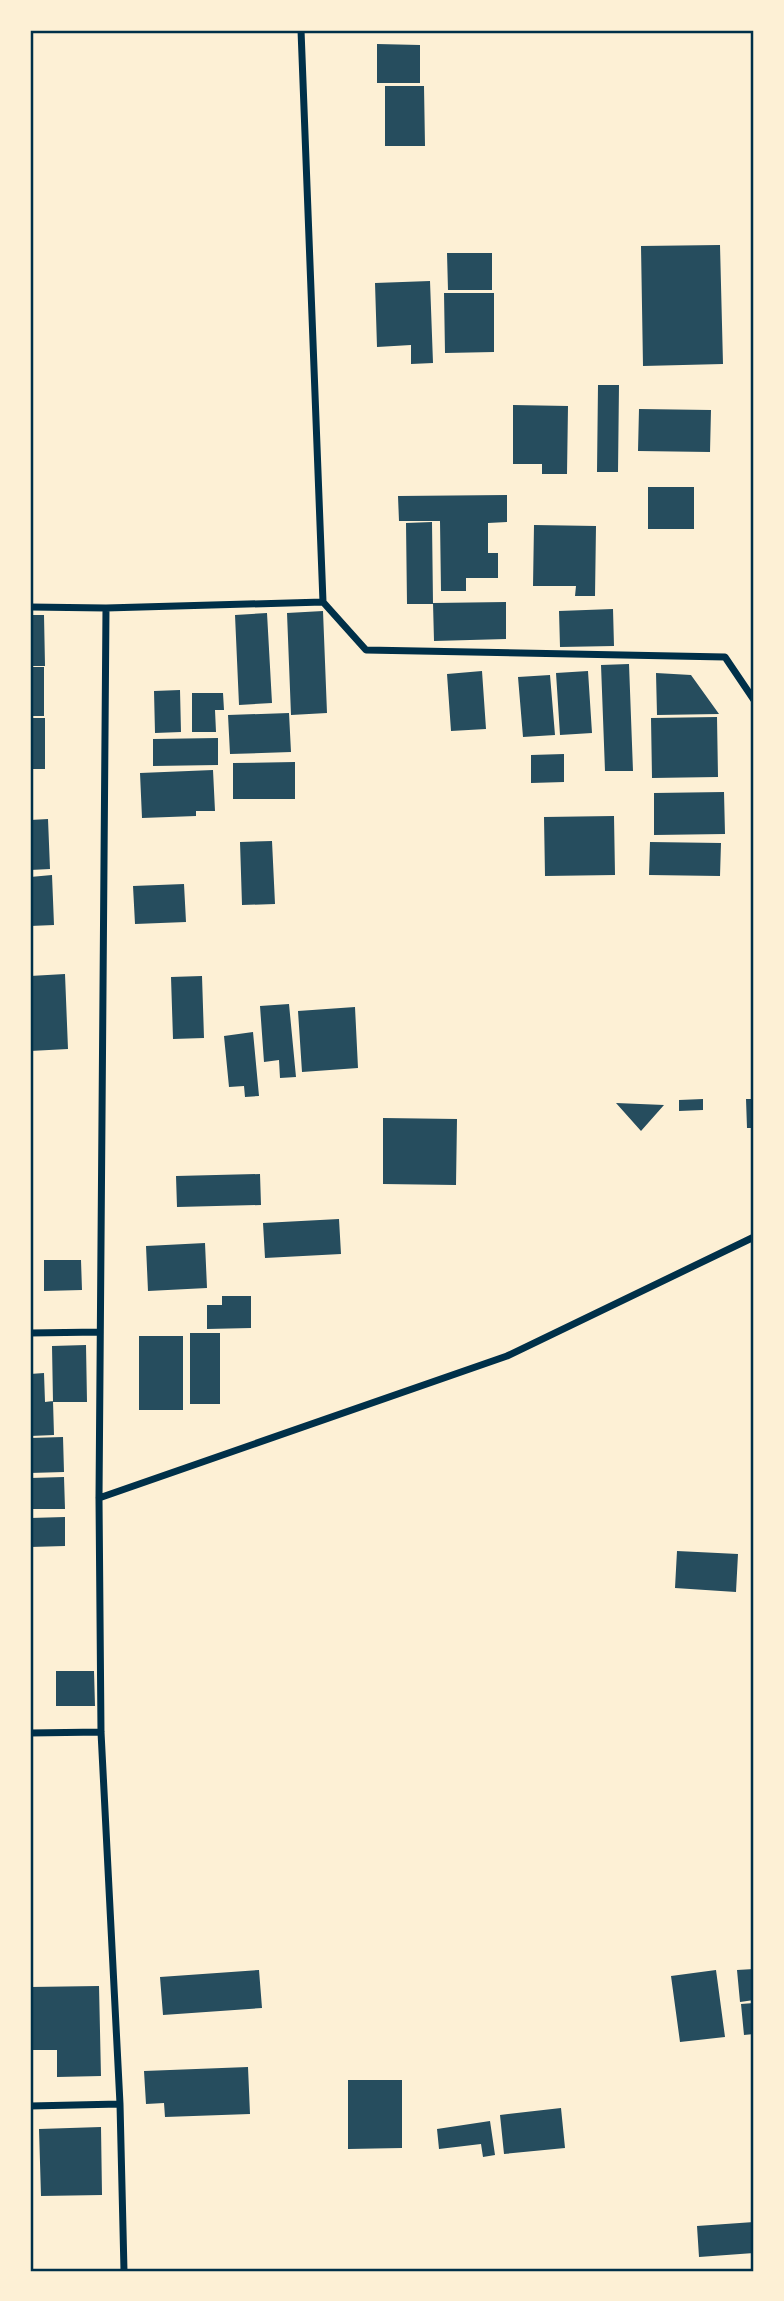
<svg xmlns="http://www.w3.org/2000/svg" width="784" height="2301" font-family="'Work Sans',sans-serif">
  <style>
    .building { fill: #264d5e }
    .lines { fill: none; stroke-linecap: round; stroke-linejoin: round }
    .minor { stroke: #003049; stroke-width: 7 }
    .neatline { fill: none; stroke: #003049; stroke-width: 2.5 }
  </style>
  <rect width="100%" height="100%" fill="#fdf0d5"/>
  <path class="building" d="M377,44L420,45V83H377Z
    M385,86H424L425,146H385Z
    M720,245L723,364L643,366L641,246Z
    M447,253H492V290H448Z
    M430,281L433,363L411,364V345L377,347L375,283Z
    M444,293H494V352L445,353Z
    M598,385H619L618,472H597Z
    M513,405L568,406L567,474H542V464H513Z
    M639,409L711,410L710,452L638,451Z
    M648,487H694V529H648Z
    M507,495V522L488,523V553H498V578H466V591H441L440,521H399L398,496Z
    M432,522L433,604H407L406,523Z
    M534,525L596,526L595,596H575L576,586H533Z
    M506,602V639L434,641L433,603Z
    M613,609L614,646L560,647L559,611Z
    M323,611L327,713L291,715L287,613Z
    M267,613L272,703L239,705L235,615Z
    M30,615H44L45,666H30Z
    M629,664L633,771H605L601,665Z
    M30,667H44V716H30Z
    M482,671L486,729L451,731L447,674Z
    M588,671L592,733L560,735L556,673Z
    M656,673L691,675L719,714L657,715Z
    M550,675L555,735L523,737L518,677Z
    M180,690L181,732L155,733L154,691Z
    M192,693H223L224,710H215L216,732H192Z
    M289,713L291,752L230,754L228,715Z
    M717,717L718,777L652,778L651,718Z
    M30,718H45V769H30Z
    M218,738V765L153,766V739Z
    M564,754V782L531,783V755Z
    M295,762V799H233V763Z
    M213,770L215,811H196V816L142,818L140,773Z
    M724,792L725,834L654,835V793Z
    M614,816L615,875L545,876L544,817Z
    M48,819L50,869L30,870V820Z
    M272,841L275,904L242,905L240,842Z
    M650,842L721,843L720,876L649,875Z
    M52,875L54,925L30,926V877Z
    M184,884L186,922L135,924L133,886Z
    M65,974L68,1049L30,1051V976Z
    M202,976L204,1038L173,1039L171,977Z
    M289,1004L296,1077L280,1078L279,1060L264,1062L260,1006Z
    M355,1007L358,1068L302,1072L298,1011Z
    M253,1032L259,1096L245,1097L244,1086L229,1087L224,1036Z
    M703,1099V1110L679,1111V1100Z
    M746,1099H754V1128H747Z
    M616,1103L664,1105L641,1131Z
    M383,1118L457,1119L456,1185L383,1184Z
    M260,1174L261,1205L177,1207L176,1176Z
    M339,1219L341,1254L265,1258L263,1223Z
    M205,1243L207,1288L148,1291L146,1246Z
    M44,1260H81L82,1290L44,1291Z
    M222,1296H251V1328L207,1329V1305H222Z
    M190,1333H220V1404H190Z
    M139,1336H183V1410H139Z
    M86,1345L87,1402H53L52,1346Z
    M44,1373L45,1402L53,1401L54,1435L30,1436V1374Z
    M63,1437L64,1472L30,1473V1438Z
    M64,1477L65,1509H30V1478Z
    M65,1517V1546L30,1547V1518Z
    M677,1551L738,1554L736,1592L675,1588Z
    M56,1671H94L95,1706H56Z
    M754,1969V2000L740,2002L737,1970Z
    M259,1970L262,2008L163,2015L160,1977Z
    M716,1970L725,2037L680,2042L671,1976Z
    M99,1986L101,2076L57,2077V2050H30V1987Z
    M754,2003V2034L744,2035L741,2004Z
    M248,2067L250,2114L165,2117L164,2103L146,2104L144,2071Z
    M348,2080H402V2148L348,2149Z
    M561,2108L565,2148L504,2154L500,2115Z
    M490,2121L495,2155L483,2157L481,2144L439,2149L437,2129Z
    M101,2127L102,2195L41,2196L39,2129Z
    M754,2222V2253L699,2257L697,2226Z"/>
  <g class="lines">
    <path class="minor" d="M301,30L323,602L366,650L725,657L754,700
      M30,607L106,608L323,602
      M106,608L99,1498L101,1732L120,2104L124,2271
      M30,1333L100,1332
      M99,1498L507,1356L754,1237
      M30,1733L101,1732
      M30,2106L120,2104"/>
  </g>
  <rect width="784" height="2301" fill="none" stroke="#fdf0d5" stroke-width="63"/>
  <rect x="32" y="32" width="720" height="2238" class="neatline"/>
</svg>
